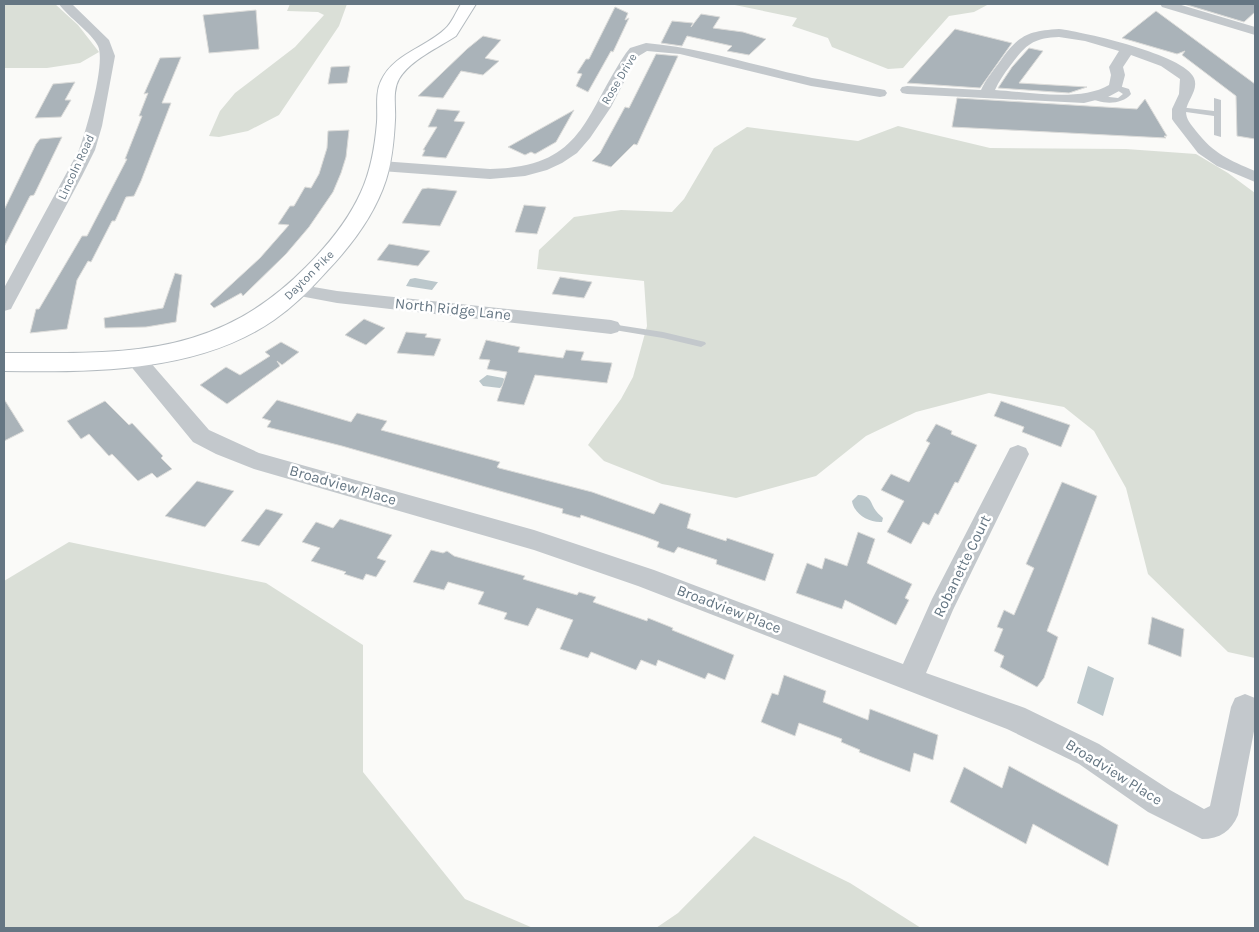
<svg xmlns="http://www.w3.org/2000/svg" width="1259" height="932" font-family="Karla,sans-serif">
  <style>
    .green { fill: #dadfd7 }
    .water { fill: #bbc7cb }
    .building { fill: #aab3b9; stroke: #dcdcda }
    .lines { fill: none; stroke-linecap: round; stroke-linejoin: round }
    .secondary-casing { stroke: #b3babf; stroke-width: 2 }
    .lane { fill: #c3c8cc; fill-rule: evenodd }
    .street { fill: #c3c8cc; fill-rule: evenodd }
    .secondary { fill: #fff; fill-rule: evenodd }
    .labels { text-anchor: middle; stroke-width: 5; stroke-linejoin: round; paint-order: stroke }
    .far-street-label { font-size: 12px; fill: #657683; stroke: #fff }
    .street-label { font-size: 15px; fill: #657683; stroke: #fff }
  </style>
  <rect width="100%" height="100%" fill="#fafaf8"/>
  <path class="green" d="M4,4H55L78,25L99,52L80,63L47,68H4Z
    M290,4H347L339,26L279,115L248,131L219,137L209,136L220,111L235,93L295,47L324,15L318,12L287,11Z
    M730,4H989L974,12L949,16L903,68L888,69L832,47L828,38L792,26L797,18Z
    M898,126L990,148L1126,149L1196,154L1228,173L1255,193V658L1228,652L1148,574L1126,488L1094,431L1064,407L989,393L916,412L866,436L816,476L736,498L662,484L604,461L588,445L621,399L633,377L647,326L644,281L537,269L539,250L574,217L621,210L672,212L684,199L714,148L747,127L858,141Z
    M69,542L266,583L363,645V772L465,899L533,928H4V581Z
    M754,836L850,883L921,928H656L678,913Z"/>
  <path class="water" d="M415,278L437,282H438L432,290L406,286L410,279Z
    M487,375L503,378L506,381L500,388L483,386L479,381Z
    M858,495C869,495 870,500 874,508C876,512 880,515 883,518L882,522C869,523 854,514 852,501Z
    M1088,666L1114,678L1103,716L1077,703Z"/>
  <path class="building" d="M1184,4H1255V12L1244,22Z
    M615,7L628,13L625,20L629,18L613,52L611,51L588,92L576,86L582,74L577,73L586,59H589Z
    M256,10L259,49L209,53L203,15Z
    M1156,11L1255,84V139L1237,136L1236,96L1182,55L1185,51L1177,54L1122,38Z
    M701,14L720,17L713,28L743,32L766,39L749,55L727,51L732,46L687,36L682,46L661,43L672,21L693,23L691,27Z
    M955,29L1012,43L980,88L907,83Z
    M483,36L501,40L485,58L499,61L483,75L461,71L443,98L418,96L467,49Z
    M1029,48L1043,51L1019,83L1087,87L1069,93L998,88L1012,67Z
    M656,54L678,56L637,145L634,144L611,167L592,161L600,153L625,107L629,108Z
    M181,57L162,103H171L141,181L134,196L126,197L115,221H112L91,262L88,261L77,280L67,329L30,333L36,309H39L82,236H87L127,159H125L142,116H139L148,93L144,94L160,58Z
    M350,66L347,83L328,84L331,67Z
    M75,82L65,100H71L61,117L35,118L53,84Z
    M957,98L1137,109L1145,99L1167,136H1164L1166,138L952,127Z
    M437,109L460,111L454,121L465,122L446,158L422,156L425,150H423L437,127H428Z
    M574,110L556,142L535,154L531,152L525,155L508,147Z
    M349,130L346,157L341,173L333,192L309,227L286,254L243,296L241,293L214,308L210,304L260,258L289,225L278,224L290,206H294L305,187L311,188L319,174L327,148L328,131Z
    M62,137L34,195L30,196L4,247V210L36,144L40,139Z
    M428,188L457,191L440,226L402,223L422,189Z
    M524,205L546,207L537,234L515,232Z
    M389,244L430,251L418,266L377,260Z
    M175,273L182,275L176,322L146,327L105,328L104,318L163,308Z
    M560,277L592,282L584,298L552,294Z
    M364,319L385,328L366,345L345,335Z
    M406,332L427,334L425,337L441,339L434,356L397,353Z
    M486,340L520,347L518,352L563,358L566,350L584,352L581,360L612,363L607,383L535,375L524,405L497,401L507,372L487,369L490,360L479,359Z
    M281,342L299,352L282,365L277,361L280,366L227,404L200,385L226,367L240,375L270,356L265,352Z
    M4,399L24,431L4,441Z
    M277,400L351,422L357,413L387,421L381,430L500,462L497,467L499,468L592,492L654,514L660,503L691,514L687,528L726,541L727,538L774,554L765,581L716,564L717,560L678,547L674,553L657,547L659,542L643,536L581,515L580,518L562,513L563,509L342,446L267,427L271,421L262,418Z
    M105,401L129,425L132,423L163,456L161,458L172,469L157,478L152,473L138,481L112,454L109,456L89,434L81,439L67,421Z
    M1001,401L1070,425L1061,447L1022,432L1024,427L994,416Z
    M936,424L952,431L951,434L977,445L958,483L955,482L938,515L935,513L929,525L923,522L911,544L887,532L904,501L881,490L891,474L909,482L930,443L926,441Z
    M197,481L234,491L205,527L165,516Z
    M1062,482L1097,496L1047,631L1058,637L1044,678L1037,687L1000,667L1004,656L994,651L1003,629L997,627L1004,610L1014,615L1034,568L1026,564Z
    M266,509L283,514L259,546L241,541Z
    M340,519L392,535L377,558L386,561L376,577L366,574L363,580L344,574L346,572L311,561L320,548L302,542L316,522L333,528Z
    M858,532L875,539L867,563L912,584L905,598L909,600L896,625L845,600L842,609L796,593L807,563L822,569L825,558L847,566Z
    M431,550L443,553L447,551L454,556L525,576L523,579L577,595L579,592L596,597L593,602L647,621L648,618L673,628L672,630L734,655L725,680L708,673L705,679L658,660L656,666L641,660L636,670L591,652L588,658L560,649L573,620L537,608L528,626L504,619L507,613L478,604L484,592L448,582L444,590L413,582Z
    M1152,617L1184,629L1181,657L1148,644Z
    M784,675L826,691L823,702L868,720L870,709L938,735L933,760L914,753L910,772L859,752L860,750L841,742L842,739L799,723L795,736L761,722L772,693L778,695Z
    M1009,766L1118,825L1108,866L1033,824L1026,844L950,802L964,767L1002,788Z"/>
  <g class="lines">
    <defs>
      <path id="secondary" d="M461,4H476L456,36C438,48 410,60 399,79C392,91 396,107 395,120C394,140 392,161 386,180C375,214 352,245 327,271C311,289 294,306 274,320C197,373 94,372 4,371V353C123,353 215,359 306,267C328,245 348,221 361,192C371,170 375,146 377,122C378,109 375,93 381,81C393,54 425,48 445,29C452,23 456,12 461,4Z"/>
    </defs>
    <use href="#secondary" class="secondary-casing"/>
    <path class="lane" d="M1116,85L1129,89L1131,94C1121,106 1100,104 1088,97L1092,95L1118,98L1123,94L1114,88V86Z
      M1214,98L1221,100V137L1214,135V116L1179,111L1175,109L1179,107L1214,111Z
      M611,324L663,332L705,342L706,344L701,347L663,338L608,329L606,327L608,325Z"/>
    <path class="street" d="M59,4H72L109,40L115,56L102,126L95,150L82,176L13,305L11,309L4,311V288L79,150C86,131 106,63 98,46C92,33 68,17 59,4Z
      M1160,4H1178L1255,27V35L1162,7Z
      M1059,29C1084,32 1185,55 1194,78C1199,90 1187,100 1186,111C1186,120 1191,124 1196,131C1214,154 1229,160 1255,171V182L1217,166L1198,153L1174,122L1172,119V109L1179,94L1180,79L1161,66L1131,55L1123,67L1125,75L1121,90L1108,97L1084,103L907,94L902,93L900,90L902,87L907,86L981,90C986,79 994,70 1001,60C1019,35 1028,31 1059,29ZM1059,37L1085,41L1119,51L1109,67L1111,75L1109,85C1081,102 1028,92 995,90C999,81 1004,74 1010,66C1026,45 1032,38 1059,37Z
      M646,43C704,48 755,66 812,78C834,82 857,85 880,89L885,90L887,93L885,96L880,97L811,86L680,54L647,51L637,57L611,107L590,138L577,153L562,163L547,170L525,176L490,179L381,171L375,169L373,166L375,163L381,161L490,169C584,167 583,117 626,53L630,48Z
      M296,284L337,291L611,320L618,322L621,327L618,332L611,334L337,303L289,294L287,290L289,286Z
      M136,352L143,354L209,430L259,453L534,530L654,570L903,664L932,599L1010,448L1018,445L1026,448L1029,454L953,610L926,673L1025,708L1099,744L1170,790L1204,809L1210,806L1231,707L1235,698L1245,694L1255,698V726L1238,815C1231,831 1220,839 1202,839L1148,812L1079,764L1007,729L638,586L534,550L254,469L216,454L193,442L129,364L126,359L129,354Z"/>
    <use href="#secondary" class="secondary"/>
  </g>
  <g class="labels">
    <g class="far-street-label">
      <text transform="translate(619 79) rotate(-59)" y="4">Rose Drive</text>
      <text transform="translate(76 167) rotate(-65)" y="4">Lincoln Road</text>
      <text transform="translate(309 275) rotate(-45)" y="4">Dayton Pike</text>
    </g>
    <g class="street-label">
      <text transform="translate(453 309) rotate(6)" y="5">North Ridge Lane</text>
      <text transform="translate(343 485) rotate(16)" y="5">Broadview Place</text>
      <text transform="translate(962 566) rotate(-64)" y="5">Robanette Court</text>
      <text transform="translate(729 609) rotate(21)" y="5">Broadview Place</text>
      <text transform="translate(1114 772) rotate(32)" y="5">Broadview Place</text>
    </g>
  </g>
  <rect width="1259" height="932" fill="none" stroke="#657683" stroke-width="10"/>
</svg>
